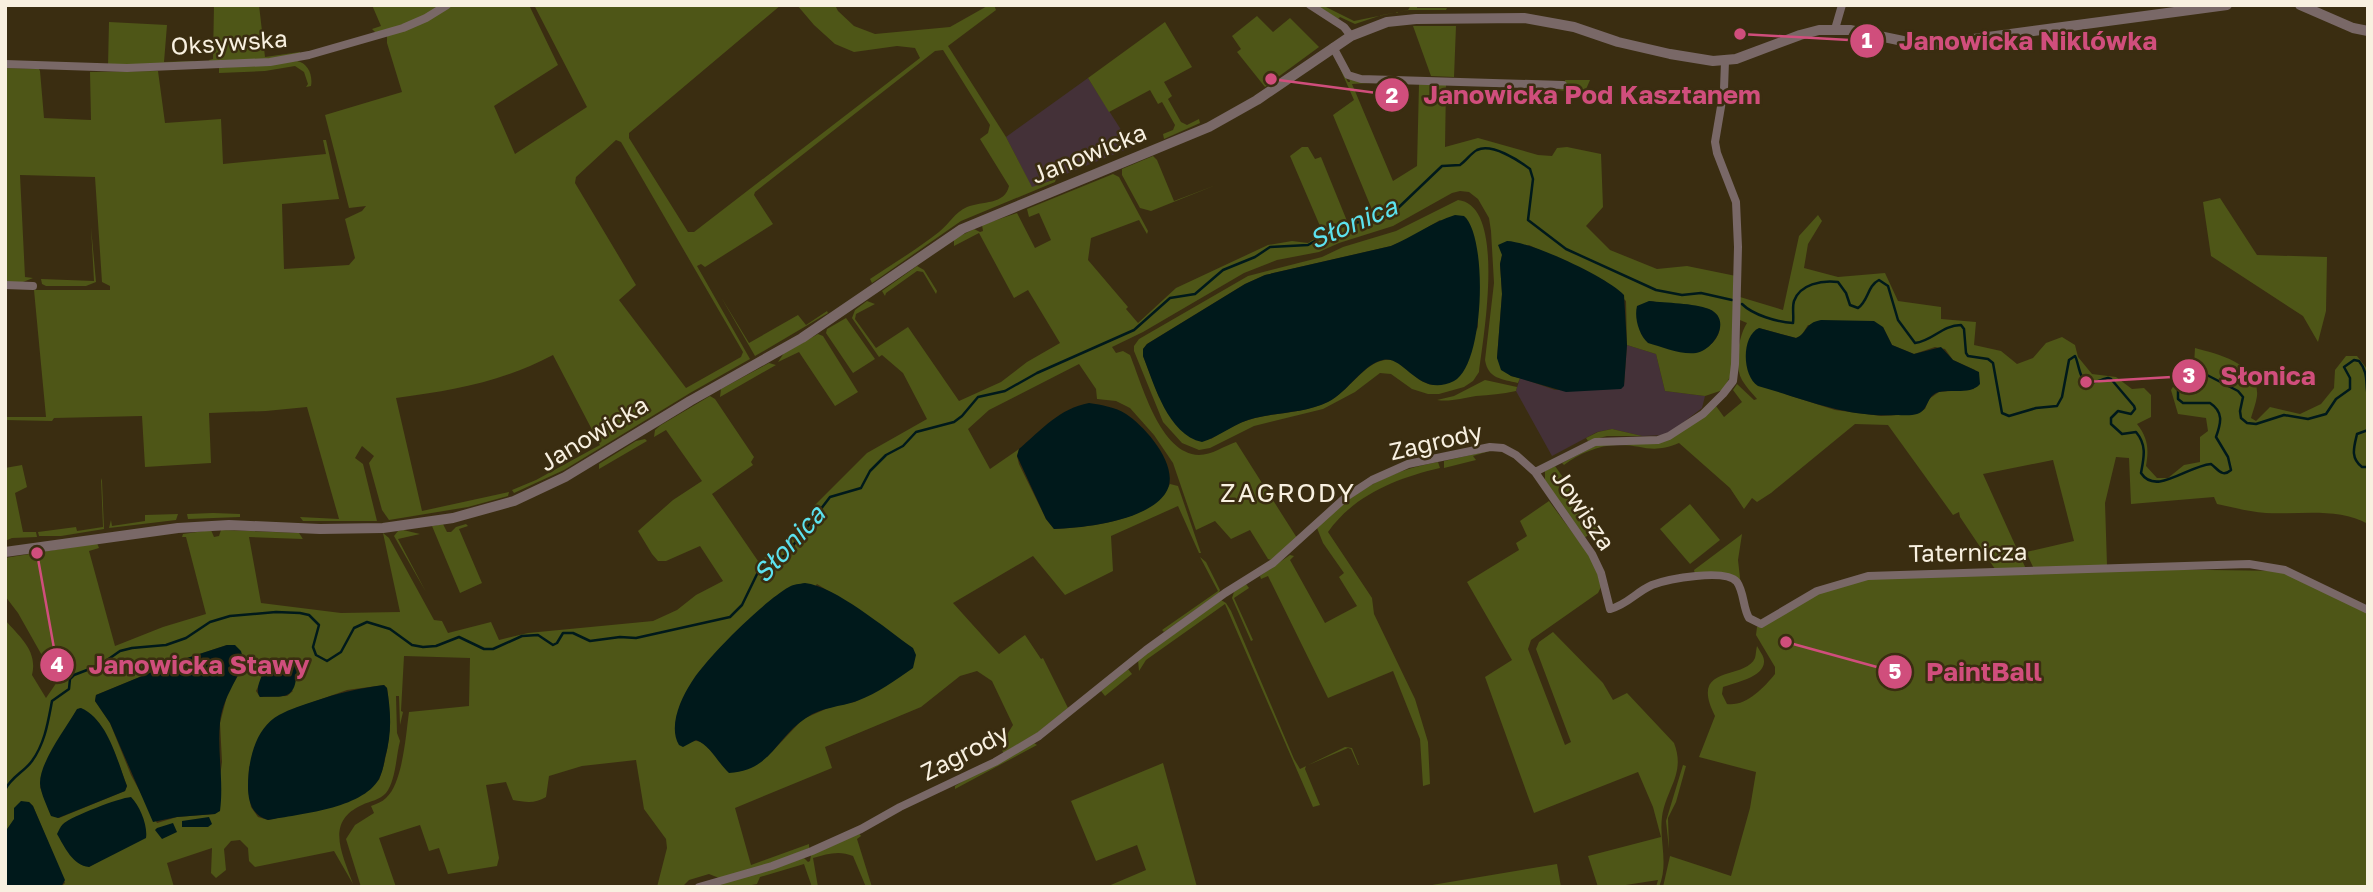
<svg xmlns="http://www.w3.org/2000/svg" width="2373" height="892" font-family="'Golos Text',sans-serif">
  <style>
    .commercial { fill: #443138 }
    .green { fill: #4e5617; fill-rule: evenodd }
    .water { fill: #00191b }
    .lines { fill: none; stroke-linecap: round; stroke-linejoin: round }
    .stream { stroke: #00191b; stroke-width: 2.5 }
    .minor { stroke: #796867; stroke-width: 8 }
    .tertiary { stroke: #796867; stroke-width: 10 }
    .labels { text-anchor: middle; stroke-width: 5; stroke-linejoin: round; paint-order: stroke }
    .street-label { font-size: 24px; fill: #f8f0e0; stroke: #3a2d11 }
    .water-label { font-size: 26px; font-style: italic; fill: #5ce2ef; stroke: #3a2d11 }
    .neighbourhood-label { font-size: 26px; letter-spacing: 2px; fill: #f8f0e0; stroke: #3a2d11 }
    .leader { fill: none; stroke: #d04e7c; stroke-width: 2.5 }
    .callout-dot { fill: #d04e7c; stroke: #3a2d11; stroke-width: 2.5 }
    .mark-label { font-size: 21px; text-anchor: middle; font-weight: bold; fill: #fff }
    .callout-label { font-size: 26px; text-anchor: middle; font-weight: bold; fill: #d04e7c; stroke: #3a2d11; stroke-width: 5; stroke-linejoin: round; paint-order: stroke }
  </style>
  <rect width="100%" height="100%" fill="#3a2d11"/>
  <path class="commercial" d="M1088,78L1132,147L1032,188L1006,137Z
    M1627,345L1656,354L1665,391L1705,396L1702,408L1667,435L1642,436L1612,429L1597,432L1552,456L1516,391L1520,378L1555,390L1624,385Z"/>
  <path class="green" d="M214,5H259L265,57L300,52V54L276,59L210,64L209,60L213,59Z
    M372,5H442L415,21L376,33L372,29L381,26Z
    M452,5H529L558,65L494,106L515,154L587,107L534,5H781L629,133V138L688,232H694L920,58L915,48L897,46L854,52L835,44L814,25L797,5H835L838,11L854,26L875,34L950,27L989,5H994L996,10L948,46L1006,137L1032,187L1056,179L1055,182L961,221L872,283L870,279C893,264 917,249 939,232C949,224 955,212 967,207C982,201 1005,205 1009,186L980,139L988,133L990,125L943,50L935,51L755,192L754,195L773,224L705,267L701,264L697,266L750,359L690,393L564,470L514,493L512,490L536,480L600,445L553,355C499,383 455,390 396,398L422,511L509,492L508,496L468,507L389,520L382,510L369,463L374,456L362,446L355,458L363,464L377,521H303L300,517L339,519L307,407L266,411L209,413L211,463L145,467L142,416L54,418L52,421L5,420V417H46L34,290H110V286L102,282L95,177L20,175L25,277L33,278L23,282H5V68L39,69L40,71L44,118L91,120L90,72L158,71L165,123L221,119L223,164L326,154L323,140H326L340,203L339,199L282,204L284,269L349,265L355,258L345,219L362,211L366,206L349,208L325,115L402,92L387,43V36L429,20ZM616,140L621,142L743,352L741,357L686,388L619,300L636,285L575,183L576,177Z
    M1316,5H1322L1354,21L1408,10L1411,5H1417V8H1447L1446,10H1409L1382,15L1355,24L1340,17L1338,19Z
    M1257,16L1273,32L1290,18L1319,47L1274,80L1273,78L1268,81L1269,84L1265,87L1237,52L1241,49L1232,36Z
    M109,22L167,25L164,62L194,61L193,63L108,66Z
    M1165,22L1192,67L1164,82L1172,96L1168,99L1181,122L1187,125L1199,119L1200,123L1164,139L1163,134L1173,130L1175,125L1162,102L1158,104L1150,90L1109,112L1088,78Z
    M1413,26H1456L1454,77L1431,76Z
    M1335,57L1348,82H1350L1349,77L1369,81V83L1352,84L1393,181L1417,166L1419,84L1446,85L1445,147L1478,138L1538,155L1552,156L1557,148L1567,147L1601,154L1603,207L1586,226L1610,250L1657,269L1687,266L1736,276L1732,373L1723,390L1705,396L1665,391L1656,354L1627,345L1626,301L1605,281L1529,245L1502,255L1500,264L1502,294L1497,358L1511,376L1520,378L1518,383C1502,379 1488,379 1485,360L1494,283L1491,231L1489,218L1478,199L1469,192L1460,191L1452,193L1393,226L1339,243L1319,252L1277,260L1244,273L1143,332L1112,347L1116,353L1123,351L1130,355C1142,384 1160,454 1199,455C1212,455 1224,446 1236,442L1297,538L1271,560L1268,559L1250,530L1231,539L1215,521L1196,530L1173,463L1154,435L1130,408L1116,401L1097,399L1096,389L1079,364L989,410L968,429L990,469L1019,449L1017,456L1019,464L1046,519L1054,529C1090,527 1153,521 1170,484L1178,486L1201,553H1199L1178,506L1111,536L1113,571L1065,595L1033,556L953,603L999,654L1025,635L1041,659L1043,658L1068,708L1037,733L1003,753L1001,744L1013,725L992,681L977,671L960,676L921,707L825,747L832,768L735,808L751,865L809,844V848L773,863L719,878L709,874L689,880L682,887H657L667,848L666,839L644,809L636,760L582,766L549,776L546,797C535,804 525,802 513,800L506,782L486,785L499,858L497,866L448,874L439,848L429,851L420,825L379,838L396,887H361L346,839L355,825L374,813L371,806C376,804 382,802 386,798C403,783 406,733 409,712L469,706L470,658L404,656L401,711L403,712L400,725L399,696H396L397,733L400,741C396,756 396,780 386,793C380,800 370,801 362,805C324,822 343,855 353,884L334,851L255,867L249,861L248,848L240,840L231,841L224,849L226,870L216,878L211,873L212,848L167,863L174,887H61L65,883L33,806L29,802L5,832V620C20,637 38,651 32,675L46,698L57,682L18,613L5,596V558L97,543L99,548L89,551L115,646L163,627L206,614L186,537H182L183,534L211,530L214,537L219,536L221,530L299,533L303,539L249,537L261,603L341,613L400,612L383,533L389,538L434,620L442,621L448,633L491,622L499,640L528,633L653,621L677,610L696,595L723,581L700,546L666,561H658L652,554L638,531L673,500L702,481L666,430L654,437L655,430L661,425L710,396L715,399L754,457L751,462L753,465L712,494L758,561L780,550L810,515L811,509L867,453L927,419L903,373L882,355L879,357L852,318L855,310L867,301L875,304L856,314L855,319L876,348L908,327L959,401L1001,382L1027,362L1060,343L1028,290L1014,298L979,233L954,246V239L974,229L980,232L983,231L982,225L1017,213L1035,248L1051,240L1039,213L1029,217L1027,209L1113,174L1119,177L1148,231L1147,234L1139,220L1091,238L1088,260L1128,307L1126,309L1138,323L1176,288L1268,245L1292,241L1308,243L1323,233L1290,156L1302,147H1308L1315,159L1321,157L1347,221L1375,217L1333,115L1354,100ZM1649,301L1709,309L1720,325C1720,340 1707,350 1693,353ZM817,584L865,614L912,648L855,702L835,705L803,719L767,757L710,750C704,743 700,739 690,742ZM227,645L239,674L228,692L220,723L222,762L215,814L177,817L157,823L131,775L110,723L95,701L96,695L181,660ZM265,671L293,691L287,696L260,697L256,691ZM384,685L387,688C392,721 390,749 379,780L297,814L268,820L258,817L251,807L248,789L249,767L296,708L347,690ZM80,708L99,723L114,751L127,786L125,791L59,818L51,815L40,787L55,746L77,710ZM113,802L106,857L89,867L64,823Z
    M297,61C308,63 313,75 311,86L306,87L308,84L304,72L295,66L265,71L219,73V68Z
    M1565,80H1590L1584,94L1558,90L1565,88Z
    M1153,156L1157,160L1174,201L1216,185L1151,211L1140,208L1122,175V169Z
    M2220,198L2257,255L2327,257L2326,311L2318,342L2303,316L2211,256L2203,202Z
    M1458,200C1507,205 1483,338 1479,372L1473,381L1464,387L1439,394H1428L1412,389L1391,374L1380,373L1355,392L1323,409L1254,426L1210,448L1199,450L1182,443L1163,422L1134,351V346L1139,339L1248,276L1322,257L1343,247L1396,231ZM1440,220L1477,250L1478,327L1453,381C1445,384 1434,387 1426,383C1412,378 1401,357 1385,360C1365,362 1348,392 1329,401C1307,413 1280,412 1255,418C1239,422 1225,430 1211,439L1159,397L1143,356V349L1147,344L1245,284L1265,275L1391,246L1410,238Z
    M1818,215L1822,221L1808,244L1804,268L1838,277L1885,273L1898,301L1941,307V319L1976,322L1974,345L2001,351L2017,364L2033,358L2046,343L2062,337L2075,345L2078,357L2092,374L2116,377L2132,389L2144,388L2151,395V417L2137,424C2148,438 2149,449 2146,466L2157,478H2168L2184,465L2200,462V437L2208,431L2206,418L2178,414L2171,390L2182,372L2194,365L2195,348C2218,354 2260,364 2257,396C2256,403 2253,411 2251,418L2256,421L2270,407L2300,414L2321,404L2334,388L2335,370L2346,356H2357L2368,370V524C2338,507 2298,515 2266,513C2249,512 2233,507 2217,504L2214,497L2131,504L2129,458L2116,457L2105,503L2107,565L2034,569L2026,552L2074,541L2053,460L1983,474L2026,569H1995L1960,517L1959,512L1953,515L1888,425L1855,424L1771,493L1757,502L1752,498L1744,509L1730,488L1679,443C1650,455 1643,444 1617,445C1599,445 1578,454 1564,465L1562,463L1601,443L1650,444L1716,406L1724,417L1742,402L1733,390L1737,384L1754,400L1757,399C1752,393 1746,387 1742,380C1734,366 1738,337 1747,323L1740,320V297L1783,310L1799,236ZM1808,325L1883,327L1892,345L1914,354L1935,347L1945,349L1953,360L1975,370L1974,389L1939,392L1929,399L1925,409L1916,414L1881,416L1835,410L1785,394L1759,328L1796,338L1801,336Z
    M91,227L96,282L86,286H46L42,284L41,279L94,281Z
    M917,266L924,270L937,291L936,294L923,272L917,271L886,293L885,296L882,291Z
    M721,297L749,343L798,315L806,325L827,311L828,313L755,356Z
    M846,318L875,359L853,373L826,333L827,329Z
    M818,334L823,336L858,392L835,406L799,352L778,362L784,353Z
    M769,363L776,365L720,397L721,389Z
    M1485,380L1517,387L1516,391C1502,394 1490,395 1476,396C1462,398 1451,402 1437,400L1454,396Z
    M1612,429L1642,436H1607L1588,441L1586,438L1598,432Z
    M645,439L647,441L599,469V464L636,441Z
    M1493,450L1473,456L1476,460L1444,468V461Z
    M1438,462L1440,468C1397,478 1354,495 1328,532L1372,598L1374,614L1415,699L1428,742L1430,784L1423,786L1420,739L1393,671L1328,698L1268,576L1261,579L1260,576L1290,555L1294,556L1290,560L1325,623L1357,606L1339,577L1344,573L1323,543L1317,528C1354,491 1387,471 1438,462Z
    M22,465L27,487L15,493L23,532H36L37,537L12,538L5,541V468Z
    M1555,466L1599,528L1584,538L1545,480V471Z
    M101,478L102,481L104,529L61,536H39L38,532L76,527L77,531L103,527Z
    M1549,501L1595,563L1601,587L1598,593L1531,640L1528,649L1565,745L1571,742L1536,649L1539,642L1553,632L1603,683L1613,700L1627,693L1674,743C1686,773 1666,789 1662,817C1659,841 1669,863 1659,887H1656L1658,880L1613,887H1598L1588,856L1661,837L1653,807L1638,772L1534,813L1485,677L1512,660L1467,582L1519,550L1516,543L1527,536L1520,521Z
    M1690,504L1720,540L1690,564L1660,529Z
    M213,513L240,514V517L188,519L187,514Z
    M178,514L176,520L109,528L111,520L112,526L145,521V515Z
    M443,524L447,532H451L456,527L466,524L468,526L459,529L482,583L460,593L432,526Z
    M403,530L420,534L398,539L426,592L394,536L398,531Z
    M1742,534L1738,560L1741,587L1737,579L1695,574L1694,570Z
    M1200,557L1206,562L1220,590L1219,593L1164,632L1162,630L1218,591Z
    M2137,569L2285,571L2368,612V887H1663L1670,856L1731,876L1750,808L1756,772L1699,757L1715,716C1688,663 1745,681 1755,658C1756,654 1756,650 1757,646C1759,650 1764,656 1764,661C1765,677 1734,683 1723,687L1722,694L1727,704C1745,707 1764,688 1775,674V667L1756,635L1757,627L1819,593L1868,578Z
    M1246,584L1249,588L1234,598L1253,640L1251,641L1232,598L1234,592Z
    M1221,600L1226,603L1231,611L1294,759L1300,769L1345,747L1352,748L1359,765H1358L1351,749L1348,748L1306,766L1305,769L1320,805L1313,807L1225,604L1146,660L1139,671L1138,660Z
    M1128,669L1132,674L1105,696L1101,691Z
    M1034,743L1037,745L955,789V786L965,780Z
    M1163,763L1197,887H1106L1146,870L1137,845L1096,861L1071,801Z
    M1683,765L1686,766L1676,802L1668,818L1669,849L1666,821Z
    M859,833L861,836L857,839L872,887H866L853,856C839,850 827,854 813,858L818,887H812L804,864L760,877L757,884L741,887H709L804,858L808,862L810,861L811,855Z
    M1557,864L1561,887H1432V885Z"/>
  <path class="water" d="M1455,215L1464,216C1488,236 1485,365 1454,381C1418,399 1405,355 1383,360C1363,364 1348,392 1328,402C1305,413 1280,412 1255,418C1236,422 1221,436 1202,442C1168,435 1154,384 1143,356V349L1147,344L1245,284L1265,275L1391,246C1413,237 1432,222 1455,215Z
    M1507,241C1532,242 1607,277 1624,295L1627,345L1624,386L1621,389L1566,392L1511,376L1501,370L1497,358L1502,294L1500,264L1502,255L1498,245Z
    M1649,301C1666,303 1694,303 1709,309C1733,319 1714,350 1696,353C1681,355 1662,347 1648,343C1639,335 1634,318 1637,306Z
    M1821,320L1874,321L1883,327L1892,345L1914,354L1941,347L1953,360L1979,372L1980,384C1971,395 1952,389 1939,392C1926,395 1929,411 1917,414C1911,416 1902,415 1896,415C1847,418 1804,399 1758,386C1742,376 1741,336 1759,328L1796,338C1808,333 1804,323 1821,320Z
    M1089,403C1102,405 1115,407 1126,414C1146,427 1183,469 1165,494C1146,521 1084,528 1054,529L1046,519L1017,456L1019,449C1041,430 1060,408 1089,403Z
    M805,583C835,586 886,629 913,648L916,655L913,668C896,680 878,693 857,701C840,707 822,707 806,718C776,737 771,771 729,773C718,763 710,745 696,740L683,747L679,745C668,727 681,698 691,683C706,658 764,601 789,587C794,584 799,584 805,583Z
    M227,645H235L241,651L244,662C236,682 222,700 220,723C217,751 224,781 220,811L215,814L177,817L153,822L110,723L95,701L96,695L181,660Z
    M271,658L295,660C298,667 297,671 296,678C294,701 279,696 260,697C253,688 265,673 266,662Z
    M384,685L387,688C391,713 392,734 385,758C384,765 382,773 379,779C362,809 299,814 268,820C252,815 248,802 248,786C248,761 255,728 279,715C290,709 303,705 315,701C338,693 360,688 384,685Z
    M81,708C108,720 117,760 127,786L125,791L58,818L51,816C47,806 41,794 40,784C39,763 66,728 77,709Z
    M131,797C140,806 148,826 146,838L89,867C73,866 64,846 57,834C59,830 60,827 63,824C72,816 119,798 131,797Z
    M21,801L29,802L33,806L65,880L61,887H5V832L14,819V808Z
    M209,817L212,824L208,827H182V821Z
    M173,823L177,832L162,839L155,830L157,828Z"/>
  <g class="lines">
    <path class="stream" d="M1742,304C1753,315 1777,322 1793,323C1794,316 1792,307 1794,301C1800,284 1822,280 1838,282L1846,293L1850,305L1858,308C1869,300 1867,286 1879,280L1888,286L1898,320L1915,343C1933,341 1942,325 1961,325L1964,329L1966,353L1968,356L1988,359L1993,363L2002,413L2009,416L2036,408L2057,406L2062,397L2069,360L2075,356C2079,363 2079,381 2089,383C2094,383 2103,379 2108,378L2111,379L2134,406L2135,409L2131,414L2118,411L2111,418V424L2122,434L2136,432C2147,445 2144,457 2141,473C2156,496 2187,466 2211,464C2218,469 2222,478 2231,470L2228,457L2216,437C2221,423 2224,412 2210,403H2183L2178,399V389L2185,381L2205,374L2238,391L2243,397L2240,411L2241,418L2247,423L2256,424L2284,415L2308,419L2326,414L2336,399L2350,389V378L2344,367L2354,360L2359,361C2369,373 2365,383 2368,397
      M2368,430L2357,434C2354,447 2350,458 2362,467H2368
      M5,790C11,777 24,772 32,761C45,743 48,722 52,701L69,689L70,679L74,675L100,665L120,651L132,648L166,645L186,638L210,622L230,616L276,612L300,613L309,615L319,625L313,647L316,655L327,661L341,652L354,628L367,622L390,629L412,645L423,647L436,646L459,637L484,649H493L522,636L538,635L553,645L557,643L563,633H573L590,641L620,637L636,638L730,617L742,605L759,570L766,562L785,556L830,497L861,488L870,471L886,455L903,446L916,432L954,422L962,416L978,397L1005,391L1037,373L1134,330L1170,298L1195,294L1223,270L1255,257L1270,247L1308,245L1339,227L1383,216L1397,209L1442,166L1460,165C1466,161 1471,153 1477,150C1492,143 1518,160 1530,169L1533,179L1528,220L1566,249L1656,290L1682,295L1701,293L1732,300"/>
    <path class="minor" d="M1310,5L1344,27L1351,36
      M1835,29L1842,5
      M1333,47L1348,75L1361,79L1563,85
      M5,64L127,68L270,62L309,55L403,28L426,18L447,5
      M5,285L33,286
      M1535,472L1595,442L1658,440L1669,436L1703,414L1723,394L1733,381L1735,364L1738,247L1736,202L1717,153L1715,142L1724,89L1725,61
      M699,887L772,866L812,851L861,829L900,807L995,762L1039,736L1146,650L1225,593L1273,563L1346,497L1372,480L1408,464L1490,447L1503,448L1516,455L1535,472L1592,554L1601,573L1610,609C1627,605 1636,592 1652,585C1668,579 1725,568 1737,582C1744,592 1743,608 1749,618L1761,624L1817,591L1868,576L2249,564L2285,570L2368,610"/>
    <path class="tertiary" d="M2300,5L2353,28L2368,31
      M5,552L178,528L229,525L320,529L383,528L453,518L514,501L565,477L690,401L802,338L962,229L1209,127L1257,100L1351,36L1387,22L1416,19L1524,18L1574,27L1618,42L1670,54L1713,61L1736,59L1800,35L1819,30H1850L1908,42L1936,44L2227,5"/>
  </g>
  <g class="labels">
    <g class="street-label">
      <text transform="translate(229 43) rotate(-4)" y="8">Oksywska</text>
      <text transform="translate(1089 154) rotate(-22)" y="8">Janowicka</text>
      <text transform="translate(594 434) rotate(-31)" y="8">Janowicka</text>
      <text transform="translate(1436 442) rotate(-13)" y="8">Zagrody</text>
      <text transform="translate(1583 510) rotate(56)" y="8">Jowisza</text>
      <text transform="translate(1968 553) rotate(-1)" y="8">Taternicza</text>
      <text transform="translate(965 753) rotate(-27)" y="8">Zagrody</text>
    </g>
    <g class="water-label">
      <text transform="translate(1353 223) rotate(-23)" y="9">Słonica</text>
      <text transform="translate(789 544) rotate(-48)" y="9">Słonica</text>
    </g>
    <g class="neighbourhood-label">
      <text x="1288" y="502">ZAGRODY</text>
    </g>
  </g>
  <path class="leader" d="M1740 34L1867 41M1271 79L1392 95M2086 382L2189 376M37 553L57 665M1786 642L1895 672"/>
  <g class="callout-dot">
    <circle cx="1740" cy="34" r="7"/>
    <circle cx="1271" cy="79" r="7"/>
    <circle cx="2086" cy="382" r="7"/>
    <circle cx="37" cy="553" r="7"/>
    <circle cx="1786" cy="642" r="7"/>
    <circle cx="1867" cy="41" r="18"/>
    <circle cx="1392" cy="95" r="18"/>
    <circle cx="2189" cy="376" r="18"/>
    <circle cx="57" cy="665" r="18"/>
    <circle cx="1895" cy="672" r="18"/>
  </g>
  <g class="mark-label">
    <text x="1867" y="48">1</text>
    <text x="1392" y="103">2</text>
    <text x="2189" y="383">3</text>
    <text x="57" y="672">4</text>
    <text x="1895" y="679">5</text>
  </g>
  <g class="callout-label">
    <text x="2028" y="50">Janowicka Niklówka</text>
    <text x="1592" y="104">Janowicka Pod Kasztanem</text>
    <text x="2268" y="385">Słonica</text>
    <text x="199" y="674">Janowicka Stawy</text>
    <text x="1984" y="681">PaintBall</text>
  </g>
  <rect width="2373" height="892" fill="none" stroke="#f8f0e0" stroke-width="14"/>
</svg>
